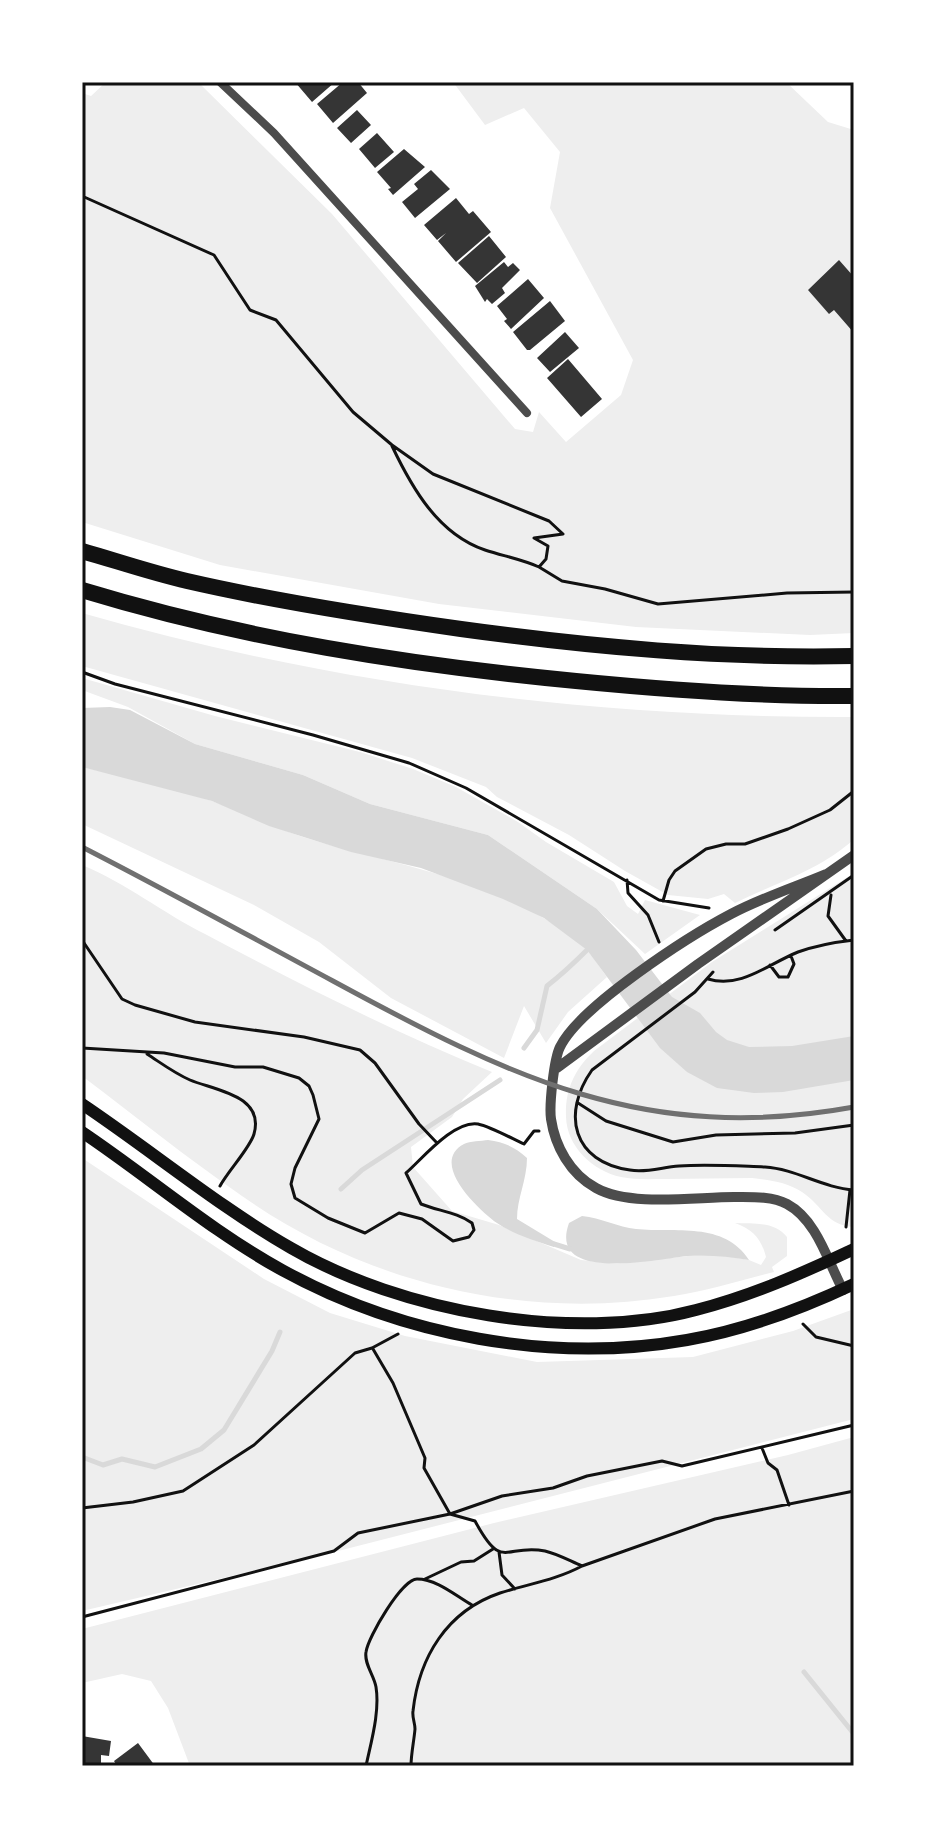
<svg xmlns="http://www.w3.org/2000/svg" width="936" height="1848" font-family="Lato,sans-serif">
  <style>
    .green { fill: #eee }
    .water { fill: #d9d9d9 }
    .lines { fill: none; stroke-linecap: round; stroke-linejoin: round }
    .stream { stroke: #d9d9d9; stroke-width: 5 }
    .building { fill: #353535 }
    .path { stroke: #111; stroke-width: 3 }
    .minor { stroke: #4c4c4c; stroke-width: 8 }
    .tertiary { stroke: #4c4c4c; stroke-width: 10 }
    .secondary { stroke: #111; stroke-width: 12 }
    .motorway { stroke: #111; stroke-width: 16 }
    .rail { stroke: #707070; stroke-width: 5 }
    .neatline { fill: none; stroke: #111; stroke-width: 3 }
  </style>
  <rect width="100%" height="100%" fill="#fff"/>
  <path class="green" d="M106,82H198L332,214L515,429L533,432L539,412L566,442L621,395L633,360L550,208L560,152L524,108L485,125L453,82H786L828,122L854,130V633L810,635L636,627L439,604L220,565L82,522V93L91,96Z
    M82,613C333,685 593,718 854,717V839C821,870 775,883 735,903L724,894L708,899L668,895L625,871L569,835L497,797L486,787L412,758L82,666Z
    M82,678L215,716L360,752L413,769L456,787L518,822L546,842L614,882L627,906L638,914L645,900L700,915L645,954L597,909L488,835L370,804L303,775L195,744L128,707L82,690Z
    M82,767C125,777 170,786 212,801C243,812 272,827 303,837C396,866 510,881 585,948C593,956 600,968 607,977L568,1012L546,1043L524,1006L504,1058L391,998L319,942L254,905L82,824Z
    M82,865C126,883 163,913 205,934C299,984 394,1032 492,1072L463,1099L452,1117L411,1147L413,1167L452,1211L499,1225L581,1260L617,1264L688,1256H726L749,1260L761,1265L766,1257C761,1238 753,1230 735,1223C753,1224 775,1221 787,1237V1256L772,1267L774,1272C741,1280 707,1291 674,1296C524,1321 366,1284 242,1196C187,1158 135,1116 82,1076Z
    M854,873V1227C827,1226 823,1206 802,1192C787,1182 770,1180 752,1178C723,1178 694,1179 665,1179C651,1179 635,1180 621,1177C593,1171 567,1147 566,1117C565,1090 574,1070 594,1051L712,962Z
    M82,1158L264,1279L330,1313L405,1336L537,1362L693,1357L793,1331L854,1309V1419L342,1550L82,1611Z
    M854,1437V1766H190L168,1708L151,1681L122,1674L82,1683V1629L494,1523L788,1455Z"/>
  <path class="water" d="M110,707L130,710L195,744L303,775L370,804L488,835L597,909L636,950L672,997L700,1013L716,1032L727,1040L749,1047L792,1046L854,1036V1080L783,1092L754,1093L717,1088L687,1072L660,1048L587,950L544,918L503,899L421,868L351,852L269,826L212,801L82,767V708Z
    M488,1140C504,1142 515,1147 527,1158C527,1180 517,1198 517,1219L555,1242L554,1247C535,1241 513,1234 497,1223C480,1211 428,1163 464,1144C470,1141 481,1141 488,1140Z
    M582,1216C601,1218 618,1227 636,1229C675,1233 724,1221 749,1260C728,1256 708,1255 687,1256C658,1259 547,1284 569,1223Z"/>
  <g class="lines">
    <path class="stream" d="M524,1048L537,1030L547,986C561,975 575,962 587,950
      M341,1189L362,1170L500,1080
      M554,1244L570,1249
      M82,1457L103,1465L122,1459L155,1467L201,1449L224,1430L272,1351L280,1332
      M804,1672L854,1734"/>
  </g>
  <path class="building" d="M295,82H335L312,102Z
    M343,82H358L367,93L333,123L317,104Z
    M357,110L371,125L351,143L337,128Z
    M377,133L394,152L375,168L359,149Z
    M404,149L425,167L393,195L388,189L391,188L377,172Z
    M431,170L450,189L415,218L402,202L418,189L414,184Z
    M456,198L469,214L473,211L491,232L456,262L438,241L446,233L437,240L424,225Z
    M489,236L506,257L477,283L458,263Z
    M839,260L854,277V333L834,310L829,314L808,290Z
    M504,262L508,267L513,263L520,270L502,288L505,293L492,304L487,299L485,302L475,286Z
    M528,279L544,298L511,329L504,321L507,319L497,306Z
    M550,301L565,321L530,350H527L513,332Z
    M565,332L579,348L550,372L537,358Z
    M568,359L602,399L581,417L547,378Z
    M82,1736L111,1741L109,1756L101,1755V1766H82Z
    M138,1743L155,1766H117L114,1761Z"/>
  <g class="lines">
    <path class="path" d="M82,196L214,255L250,310L276,320L353,412L392,445L433,474L549,521L563,534L534,538L548,546L546,559L539,567L562,581L605,589L658,604L787,593L854,592
      M392,446C412,488 438,534 485,550C503,556 521,559 539,567
      M82,672L115,684L313,735L409,763L466,788L659,900L709,908
      M627,880L628,893L648,915L659,942
      M831,895L828,916L846,941
      M663,901L669,880L675,871L706,849L726,844H745L788,829L830,810L854,791
      M775,930L854,875
      M82,940L122,999L135,1005L195,1022L304,1037L360,1050L375,1063L419,1124L437,1143
      M770,965L779,977H788L794,964L791,956
      M713,972L695,992L592,1070C561,1114 573,1162 630,1170C647,1173 662,1167 679,1166C707,1164 737,1166 765,1167C796,1169 823,1188 854,1190
      M708,979C741,989 768,964 798,952C815,946 836,942 854,940
      M82,1048L164,1053L235,1067H263L299,1078L309,1086L313,1095L319,1119L295,1168L291,1184L295,1198L328,1218L365,1233L399,1213L422,1219L453,1241L469,1237L474,1230L472,1223C457,1212 438,1211 421,1204L406,1173C422,1159 454,1120 478,1124C491,1127 511,1138 524,1144L534,1131H539
      M147,1054C161,1063 174,1073 190,1080C214,1090 265,1095 254,1134C250,1148 228,1171 220,1186
      M578,1103L606,1121L673,1142L716,1135L795,1133L854,1125
      M846,1227L850,1190
      M803,1324L816,1337L854,1346
      M373,1349L393,1383L425,1458L424,1468L450,1514L475,1521C503,1573 505,1543 545,1551C558,1554 570,1561 582,1566
      M762,1448L768,1463L777,1470L789,1505
      M82,1508L133,1502L183,1491L254,1445L355,1353L372,1348L398,1334
      M499,1552L502,1575L515,1589
      M425,1579L461,1562L474,1561L493,1549
      M82,1617L334,1551L358,1533L450,1514L502,1496L553,1488L587,1476L662,1461L682,1466L854,1425
      M366,1766C371,1742 380,1712 376,1687C374,1675 364,1664 366,1652C368,1637 402,1579 417,1579C437,1579 456,1596 472,1605
      M411,1766C411,1754 414,1741 415,1729C415,1723 412,1717 413,1711C419,1657 447,1611 500,1593C528,1584 556,1580 582,1566L715,1519L854,1491"/>
    <path class="minor" d="M220,82L274,133L527,413"/>
    <path class="tertiary" d="M826,874C795,887 761,898 731,914C689,936 580,1006 560,1047C554,1059 549,1105 551,1119C555,1146 570,1174 596,1188C630,1207 695,1197 734,1197C751,1197 772,1196 787,1204C817,1220 828,1262 843,1290
      M557,1068L698,964L854,855"/>
    <path class="secondary" d="M82,1104C152,1151 218,1206 291,1248C401,1312 573,1343 696,1310C751,1296 803,1273 854,1249
      M82,1132C149,1177 211,1231 282,1270C402,1336 552,1364 687,1340C745,1330 801,1309 854,1284"/>
    <path class="motorway" d="M82,551C117,561 152,573 187,581C278,602 369,616 461,629C592,647 722,659 854,656
      M82,590C243,639 409,665 576,681C668,690 761,697 854,696"/>
    <path class="rail" d="M82,847C166,890 249,936 333,981C510,1077 646,1145 854,1107"/>
  </g>
  <rect width="936" height="1848" fill="none" stroke="#ffffff" stroke-width="168"/>
  <rect x="84" y="84" width="768" height="1680" class="neatline"/>
</svg>
